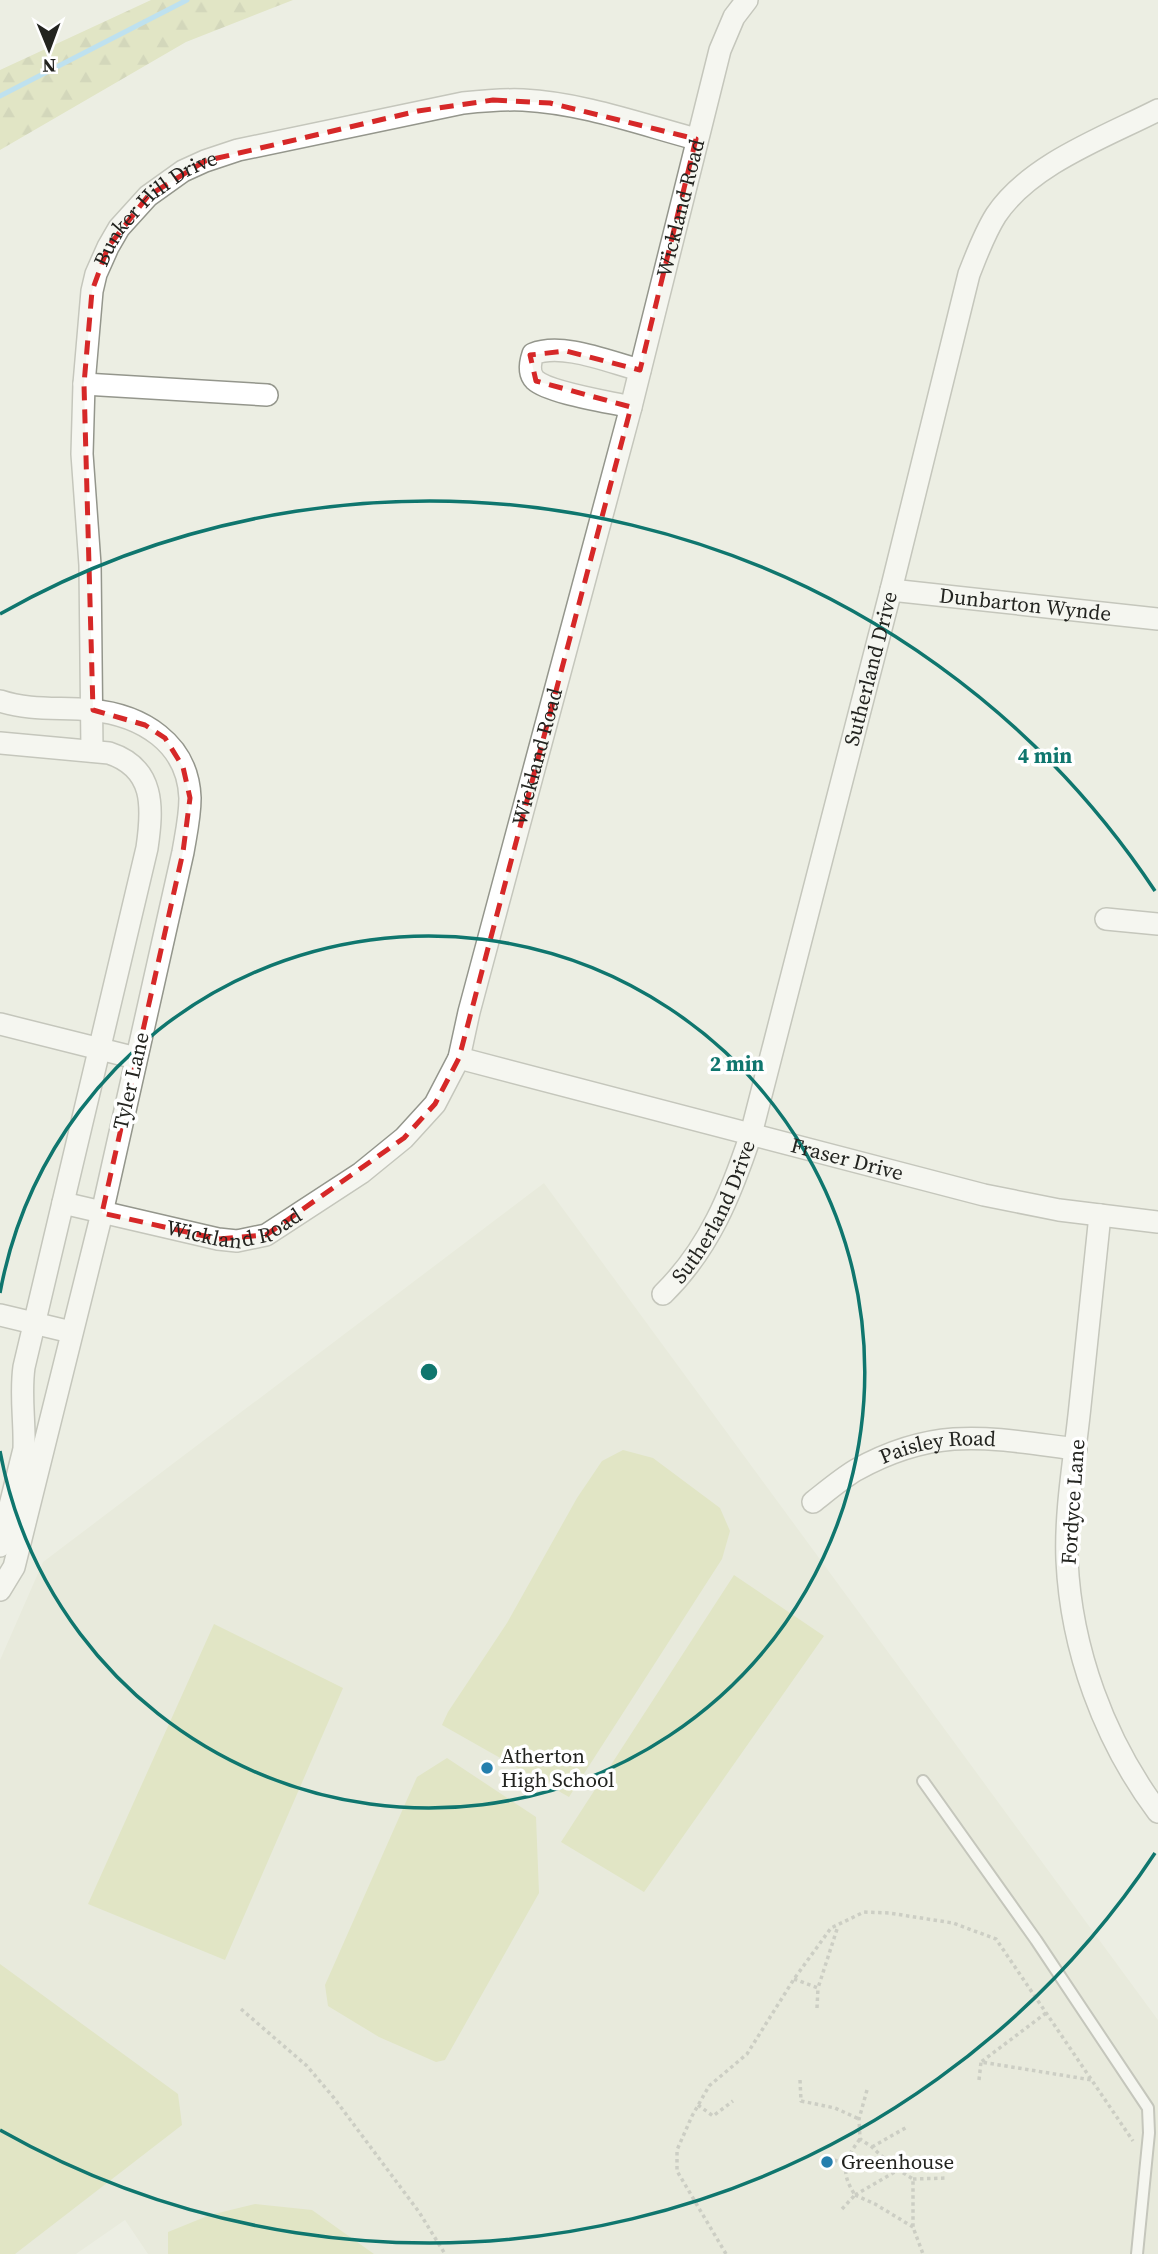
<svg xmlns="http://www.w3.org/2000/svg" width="1158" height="2254" font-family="'Source Serif 4',serif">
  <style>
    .built { fill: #e2e5d2 }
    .forest { fill: url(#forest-firs) }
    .park { fill: #d2d9a0 }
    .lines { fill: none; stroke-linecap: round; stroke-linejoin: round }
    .stream { stroke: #86d0fd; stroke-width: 5 }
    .lane-casing { stroke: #94968c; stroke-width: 14 }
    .street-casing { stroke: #94968c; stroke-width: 24 }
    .path { stroke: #a5a69e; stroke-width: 3.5; stroke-dasharray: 3.5 3.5; stroke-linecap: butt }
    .lane { stroke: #fff; stroke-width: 10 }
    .street { stroke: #fff; stroke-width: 21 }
    .marked { fill: none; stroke: #d62828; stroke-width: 5; stroke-dasharray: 14 9; stroke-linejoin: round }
    .ring { fill: none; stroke: #0f766e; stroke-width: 3.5 }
    .poi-dot { fill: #257fad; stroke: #fff; stroke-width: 2.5 }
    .labels { text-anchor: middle; stroke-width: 7; stroke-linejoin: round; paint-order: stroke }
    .street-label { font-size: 21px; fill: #232420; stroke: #fff }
    .poi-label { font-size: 21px; fill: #232420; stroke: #fff; text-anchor: start }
    .centre { fill: #0f766e; stroke: #fff; stroke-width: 3.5 }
    .ring-label { font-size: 21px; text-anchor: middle; font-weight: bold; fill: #0f766e; stroke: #fff; stroke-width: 7; stroke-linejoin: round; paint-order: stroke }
  </style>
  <defs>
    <pattern id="forest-firs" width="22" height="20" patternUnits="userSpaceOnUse" patternTransform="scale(1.75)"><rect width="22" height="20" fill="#d2d9a0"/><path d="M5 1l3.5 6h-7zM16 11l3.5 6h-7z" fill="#b4ba8a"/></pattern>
  </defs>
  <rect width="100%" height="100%" fill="#eceee3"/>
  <path class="built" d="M544,1183L1158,2020V2254H148L125,2220L76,2254H0V1660L43,1562Z"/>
  <path class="forest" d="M151,0H293L186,42L0,150V70Z"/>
  <path class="park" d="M623,1450L653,1458L720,1508L730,1531L722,1559L569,1797L442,1725L448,1712L507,1623L577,1498L602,1461Z
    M734,1575L824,1636L644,1892L561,1842Z
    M214,1624L343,1688L225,1960L88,1904Z
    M447,1758L536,1817L539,1893L445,2060L436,2062L379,2037L328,2006L325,1985L417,1777Z
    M0,1964L178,2094L182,2125L15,2254H0Z
    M255,2204L312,2210L374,2254H168V2232L210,2215Z"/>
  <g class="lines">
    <path class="stream" d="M0,96L187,0"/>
    <defs>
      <path id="lane" d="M923,1781L1036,1940L1148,2108L1149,2133L1137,2254"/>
      <g id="street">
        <path d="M84,384L267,395"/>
        <path d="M631,407C610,402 549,393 535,380C528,373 530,363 533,354C562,342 609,362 640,370"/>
        <path id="s1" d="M891,590L1158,619"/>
        <path d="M0,701C30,711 61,707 91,710C142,715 188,743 190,798C190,817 186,834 183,852L102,1213L14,1567L0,1590"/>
        <path d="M0,743L109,753C155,768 153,807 147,848L24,1367C20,1395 25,1421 24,1449L0,1546"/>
        <path id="s2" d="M92,751L90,565L82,454L84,384L92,291L96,274L108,247L119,228L148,196L183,171L205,161L238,150L463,103C483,101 503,99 523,100C582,103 640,124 696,139"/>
        <path d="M1106,919L1158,924"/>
        <path d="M0,1024L136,1058"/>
        <path id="s3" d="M459,1058L984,1195L1059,1210L1158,1222"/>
        <path id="s4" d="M63,1203L218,1239L237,1241L266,1235L361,1173L404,1138L435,1104L459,1058L469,1012L631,407L720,50L734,17L747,0"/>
        <path d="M1100,1215C1093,1279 1087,1342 1080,1406C1075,1456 1065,1509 1067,1560C1071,1649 1104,1740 1158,1812"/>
        <path id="s5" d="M663,1294C709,1249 731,1194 751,1134L891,590L969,274C977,254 984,234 996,215C1030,164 1105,137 1158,110"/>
        <path d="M0,1315L71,1332"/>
        <path id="s6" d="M813,1502C827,1491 841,1479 856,1470C937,1425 989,1438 1076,1449"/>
      </g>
    </defs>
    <use href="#lane" class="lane-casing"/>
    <use href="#street" class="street-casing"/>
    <path class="path" d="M794,1979L818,1988L838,1926
      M817,2008L818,1988
      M241,2009L307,2066L334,2098L419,2212L445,2254
      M1046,2013L981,2062L1092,2080
      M800,2080L801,2101L835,2108L859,2119
      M979,2080L981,2062
      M867,2090L859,2119L860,2139L872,2147L892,2166L913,2179V2227L923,2254
      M698,2105L713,2116L733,2101
      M872,2147L907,2127
      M834,2160L847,2164
      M913,2179L947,2178
      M855,2195L875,2204L913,2227
      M855,2195L898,2170
      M842,2209L855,2195C840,2172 844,2160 860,2139
      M726,2254L677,2171V2150L692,2116L709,2086L747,2054L794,1979L831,1928L864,1912L889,1913L953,1923L996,1939L1133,2141"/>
    <use href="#lane" class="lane"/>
    <use href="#street" class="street"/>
  </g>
  <path d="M0 0H1158V2254H0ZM493,100L550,103L696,139L640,370L566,351L530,355L536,381L631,407L459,1058L435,1104L404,1138L266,1235L218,1239L102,1213L183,852L190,798L183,767L165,738L145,725L93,710L84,384L92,291L108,247L148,196L205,161L418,111Z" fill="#eceee3" fill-opacity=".55" fill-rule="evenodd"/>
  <path class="marked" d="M493,100L550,103L696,139L640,370L566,351L530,355L536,381L631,407L459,1058L435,1104L404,1138L266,1235L218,1239L102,1213L183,852L190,798L183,767L165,738L145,725L93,710L84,384L92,291L108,247L148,196L205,161L418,111Z"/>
  <g class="ring">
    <path d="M0 1293A436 436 0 1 1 0 1451"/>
    <path d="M1155 1853A871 871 0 0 1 0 2130M0 614A871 871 0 0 1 1155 891"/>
  </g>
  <g class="poi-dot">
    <circle cx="487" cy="1768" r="7"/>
    <circle cx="827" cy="2162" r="7"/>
  </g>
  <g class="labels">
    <g class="street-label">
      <text dy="7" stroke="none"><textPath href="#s4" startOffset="1353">Wickland Road</textPath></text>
      <text dy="7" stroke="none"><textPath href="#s2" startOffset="570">Bunker Hill Drive</textPath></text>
      <text dy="7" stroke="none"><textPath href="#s1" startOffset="135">Dunbarton Wynde</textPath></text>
      <text dy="7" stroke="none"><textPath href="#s5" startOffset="665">Sutherland Drive</textPath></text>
      <text dy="7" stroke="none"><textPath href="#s4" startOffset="786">Wickland Road</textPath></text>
      <text transform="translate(131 1081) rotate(-77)" y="7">Tyler Lane</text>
      <text dy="7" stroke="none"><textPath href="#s3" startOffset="401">Fraser Drive</textPath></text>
      <text dy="7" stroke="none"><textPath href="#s5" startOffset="98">Sutherland Drive</textPath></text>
      <text dy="7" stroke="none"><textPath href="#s4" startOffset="177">Wickland Road</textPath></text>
      <text dy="7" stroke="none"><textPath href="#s6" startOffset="140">Paisley Road</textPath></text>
      <text transform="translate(1073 1502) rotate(-86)" y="7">Fordyce Lane</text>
    </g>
    <g class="poi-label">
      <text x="501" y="1763">Atherton<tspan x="501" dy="24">High School</tspan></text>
      <text x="841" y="2169">Greenhouse</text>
    </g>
  </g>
  <circle cx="429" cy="1372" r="10" class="centre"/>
  <g class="ring-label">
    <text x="1045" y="763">4 min</text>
    <text x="737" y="1071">2 min</text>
  </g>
  <g transform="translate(49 49) rotate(179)" stroke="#ffffff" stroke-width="5" paint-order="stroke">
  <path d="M0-5L12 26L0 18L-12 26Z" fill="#232420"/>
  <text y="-10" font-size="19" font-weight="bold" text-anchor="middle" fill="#232420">N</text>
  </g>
</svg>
